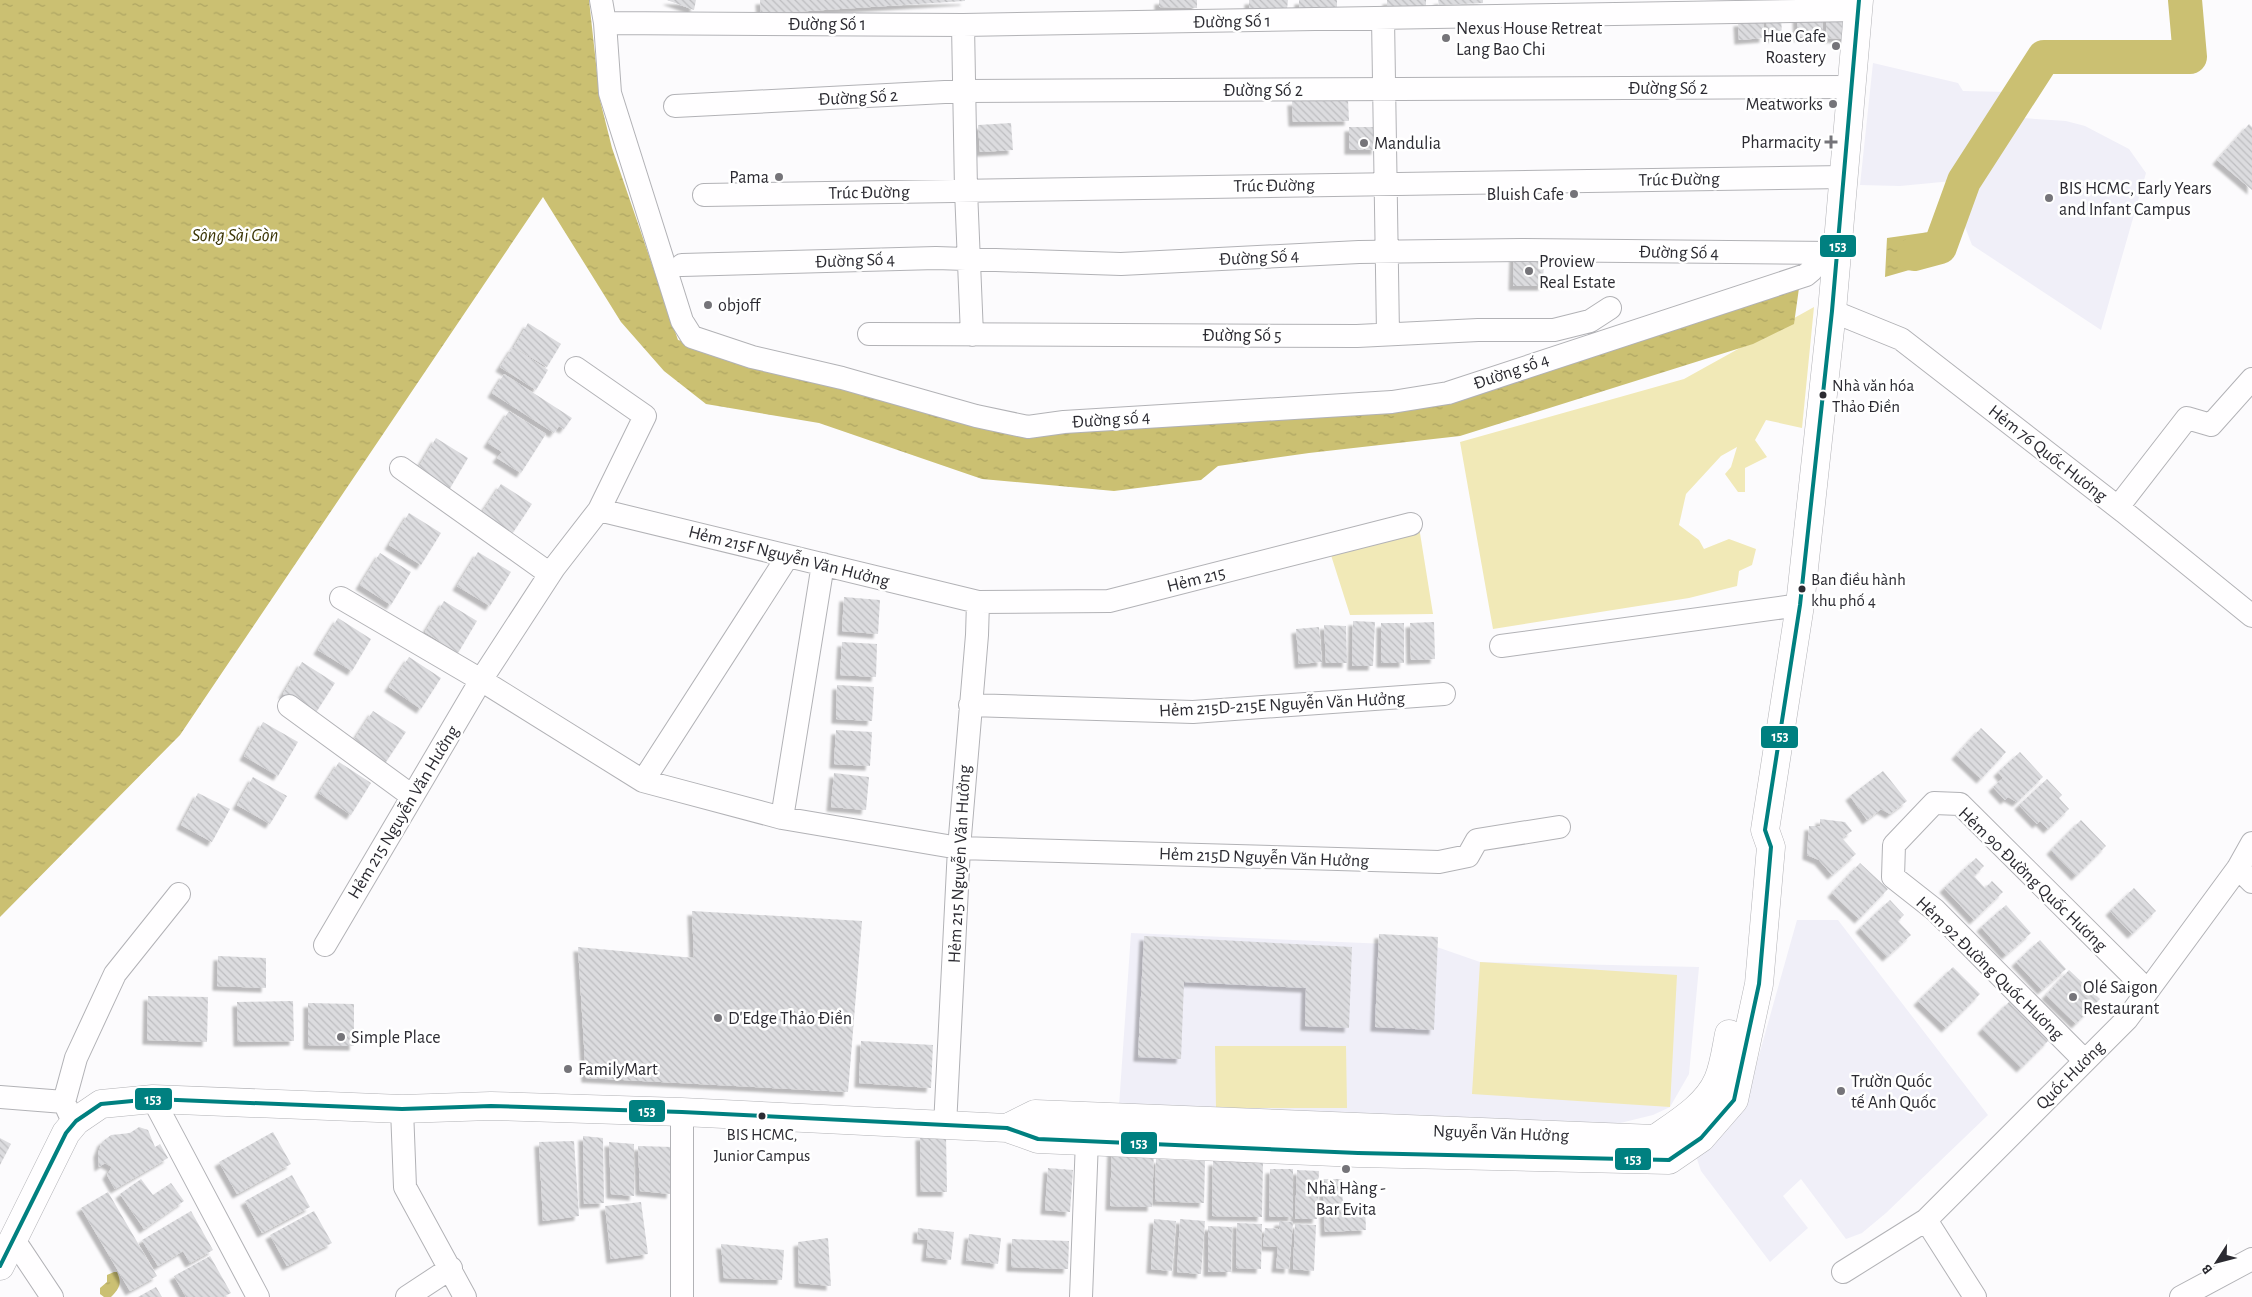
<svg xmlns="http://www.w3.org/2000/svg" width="2252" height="1297" font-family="'Alegreya Sans',sans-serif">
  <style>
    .built { fill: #f0eff8 }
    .grass { fill: #f1e9b7 }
    .water { fill: url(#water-ripples) }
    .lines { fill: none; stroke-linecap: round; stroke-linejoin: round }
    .river { stroke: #cbc072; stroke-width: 34 }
    .building { fill: url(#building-back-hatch); filter: url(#shadow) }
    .minor-casing { stroke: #b2b2b6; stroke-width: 24 }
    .major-casing { stroke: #b2b2b6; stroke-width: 29 }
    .minor { stroke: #fffeff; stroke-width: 22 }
    .major { stroke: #fffeff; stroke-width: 28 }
    .bus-1-casing { stroke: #fff; stroke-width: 8 }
    .bus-1 { stroke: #008080; stroke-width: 4 }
    .poi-dot { fill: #757479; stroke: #fff; stroke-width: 2 }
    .bus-dot { fill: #2c2b32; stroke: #fff; stroke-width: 2 }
    .labels { text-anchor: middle; stroke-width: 5; stroke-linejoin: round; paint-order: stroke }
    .bus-label { font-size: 17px; fill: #2c2b32; stroke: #fff; text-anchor: start }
    .street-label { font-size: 18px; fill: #2c2b32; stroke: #fff }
    .poi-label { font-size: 18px; fill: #2c2b32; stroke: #fff; text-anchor: start }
    .water-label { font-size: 19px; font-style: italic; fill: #393303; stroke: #fff }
    .line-badge { stroke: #fff; stroke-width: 2 }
    .badge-label { font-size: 14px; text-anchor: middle; font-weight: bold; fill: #fff }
  </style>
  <defs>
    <pattern id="water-ripples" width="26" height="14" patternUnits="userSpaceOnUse" patternTransform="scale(1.25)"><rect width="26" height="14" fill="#cbc072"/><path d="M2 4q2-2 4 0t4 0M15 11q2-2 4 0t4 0" fill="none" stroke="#aea563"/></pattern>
    <pattern id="building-back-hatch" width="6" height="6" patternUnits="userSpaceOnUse" patternTransform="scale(1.25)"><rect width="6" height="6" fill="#dcdcdf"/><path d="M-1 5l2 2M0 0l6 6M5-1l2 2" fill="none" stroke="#bdbdc0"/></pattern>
    <filter id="shadow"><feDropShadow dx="-4.5" dy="4.5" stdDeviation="1" flood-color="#0004"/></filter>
  </defs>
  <rect width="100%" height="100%" fill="#fcfbfd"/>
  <path class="built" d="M1873,63L1958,83L1963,91L2009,92L2022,118L2066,121L2085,126L2129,149L2146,173L2101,330L1972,245L1958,209L1963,180L1900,186L1860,185Z
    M1797,920H1838L1988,1115L1886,1213L1862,1233L1846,1239L1801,1179L1783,1196L1808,1228L1770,1262L1701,1171L1694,1150L1745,1105Z
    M1131,933L1434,946L1480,962L1699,967L1689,1074L1670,1107L1653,1115L1612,1125L1119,1106Z"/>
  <path class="grass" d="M1814,307L1802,428L1766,420L1755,440L1767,457L1745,468V492H1738L1725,474L1731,467L1737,447L1721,456L1686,494L1679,525L1699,540L1704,549L1729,539L1756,549L1752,565L1739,571L1737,586L1689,598L1493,629L1460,442L1684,379Z
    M1419,527L1433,614L1350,615L1330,552Z
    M1480,962L1677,975L1670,1107L1472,1094Z
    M1215,1046H1346L1347,1108H1216Z"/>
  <path class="water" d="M0,0H589L600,100L612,148L678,340L1031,437L1120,427L1393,411L1799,288L1794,324L1753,344L1460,436L1309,453L1218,466L1201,480L1114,491L982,479L819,423L706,404L664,371L621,322L543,197L180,735L0,917Z
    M1957,228L1951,258L1885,277L1887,238Z
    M114,1272H117C122,1283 120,1288 111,1297H104L100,1294V1288L107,1282V1275Z"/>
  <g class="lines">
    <path class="river" d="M1914,254L1940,247L1964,181L2044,57H2190L2185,0"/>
  </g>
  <path class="building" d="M667,0H696L694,10Z
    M760,0H965V1L761,14Z
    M1159,0H1197V8L1159,7Z
    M1249,0H1288L1287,9L1249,8Z
    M1299,0H1337V10H1299Z
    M1387,0H1426V8L1387,7Z
    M1438,0H1483V3L1439,5Z
    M1822,13L1823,36L1798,37L1797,14Z
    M1826,13H1850L1849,39L1826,38Z
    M1781,14L1782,37L1768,38L1766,15Z
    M1763,21L1764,38L1739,40L1738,22Z
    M1348,100L1349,121L1293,122L1292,101Z
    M1011,123L1013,150L980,152L978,125Z
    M2249,124L2252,127V190L2217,160Z
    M1349,127H1376V150H1349Z
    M1514,255L1544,256L1543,286H1513Z
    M528,323L561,344L547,367L514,347Z
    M513,347L548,370L536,390L500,367Z
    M504,374L572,418L564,429L559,426L554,433L492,393Z
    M509,411L546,434L521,473L497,458L502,452L488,443Z
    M436,438L468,458L449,490L417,470Z
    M501,484L532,504L512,534L481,514Z
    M409,513L441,533L421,565L389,545Z
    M478,552L511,572L490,606L457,586Z
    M380,553L411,572L391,605L360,585Z
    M844,597L880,600L878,634L842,631Z
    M444,601L477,621L458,653L425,632Z
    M338,618L371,639L352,671L318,650Z
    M1353,621L1375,622L1373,666H1352Z
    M1434,622L1435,659L1411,660L1410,623Z
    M1381,623H1404V663H1381Z
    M1324,625L1346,626L1347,663H1326Z
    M1319,627L1322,662L1299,664L1296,629Z
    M842,642L877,644L876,677L840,675Z
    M409,657L441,678L421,709L389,687Z
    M302,662L335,683L315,714L283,694Z
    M837,685L874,687L872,721L836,719Z
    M373,711L406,732L384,765L352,743Z
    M263,722L298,742L278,776L244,756Z
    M1981,728L2006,752L1981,779L1956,755Z
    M836,730L872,732L870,766L834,764Z
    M2020,752L2043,777L2017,802L2008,797L2005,800L1993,787L2003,778L1998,772Z
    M339,762L371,783L351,815L319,793Z
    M1883,771L1907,801L1890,814L1881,809L1867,820L1850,796Z
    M834,773L869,777L866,810L831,807Z
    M253,777L287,796L270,824L237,805Z
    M2047,779L2062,795L2059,798L2069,809L2048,829L2040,821L2037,824L2019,805Z
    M198,793L230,809L212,842L181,825Z
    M1820,819L1845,822L1852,831L1842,838L1856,854L1832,875L1819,860L1807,855L1809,826H1820Z
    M2081,820L2106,846L2076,876L2051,850Z
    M1976,858L1984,866L1974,876L1985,888L1992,881L2003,892L1974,920L1944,888Z
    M1860,863L1888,889L1859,919L1832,893Z
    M2134,888L2156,911L2132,934L2110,911Z
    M1890,900L1904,915L1898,921L1911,935L1887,957L1860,928Z
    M2006,905L2031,933L2006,955L1981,927Z
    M692,911L862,921L848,1092L586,1078L578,947L694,958Z
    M1379,934L1438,937L1434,1030L1375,1027Z
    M1144,936L1352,947L1349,1028L1305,1026L1306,988L1184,982L1181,1059L1138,1057Z
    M2040,940L2066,969L2042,990L2016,962Z
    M218,956L266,958V988L217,986Z
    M1953,967L1980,994L1946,1028L1918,1001Z
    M2069,970L2100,999L2076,1024L2046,995Z
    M148,996L208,997L207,1042L147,1040Z
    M293,1001L294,1041L238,1042L237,1002Z
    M2010,1001L2049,1040L2021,1068L1982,1029Z
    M308,1003L354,1004V1046L308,1045Z
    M861,1041L933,1045L931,1088L859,1083Z
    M139,1127L148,1130L155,1147L160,1144L168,1158L115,1189L107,1175L112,1167L105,1163L99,1167L98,1153L102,1142L111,1135L130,1133Z
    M273,1132L291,1164L237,1194L219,1162Z
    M946,1135L947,1192H921L920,1136Z
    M583,1136L603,1138L604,1203L584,1204Z
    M0,1138L11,1144L0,1165Z
    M574,1141L579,1216L543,1221L539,1142Z
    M609,1142L634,1144V1196L611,1194Z
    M638,1146L673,1147L671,1194L640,1191Z
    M1112,1148L1154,1149L1152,1207L1110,1206Z
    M1156,1159L1205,1161L1204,1203L1155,1201Z
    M1213,1161L1263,1162L1262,1217L1212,1216Z
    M1048,1168L1073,1170L1070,1212L1045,1210Z
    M1270,1169H1293V1217H1269Z
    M1297,1170L1319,1171L1317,1219H1295Z
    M292,1175L310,1207L262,1233L245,1201Z
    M141,1179L153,1195L171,1183L184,1201L144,1229L120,1194Z
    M1323,1179H1342L1343,1208L1365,1207L1366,1230L1325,1232Z
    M108,1192L157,1276L130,1291L81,1208Z
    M641,1202L648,1254L611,1259L605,1206Z
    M191,1211L213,1250L190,1263L183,1251L158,1266L142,1240Z
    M314,1211L332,1243L287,1266L270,1235Z
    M1154,1219L1176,1221L1172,1271L1151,1269Z
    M1180,1219L1205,1221L1201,1274L1177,1272Z
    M1279,1221L1293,1222L1289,1269L1276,1268L1278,1247L1263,1246L1265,1228L1279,1229Z
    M1237,1223L1262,1224L1261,1269L1236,1268Z
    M1295,1224L1316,1225L1314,1271L1293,1269Z
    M1208,1226L1232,1227L1231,1272H1208Z
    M918,1228L954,1232L951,1260L926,1257L928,1240L917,1239Z
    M969,1234L1001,1238L998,1264L966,1260Z
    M828,1238L831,1286L799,1283L798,1242Z
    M1012,1239L1069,1241L1068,1269L1011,1267Z
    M721,1244L784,1250L782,1280L724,1278Z
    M210,1256L231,1293L223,1297H186L174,1276Z
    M156,1287L162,1297H138Z"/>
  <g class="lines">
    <defs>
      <path id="minor" d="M601,0L605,23L610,93L682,321L692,337L752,357L842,378L976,416L1028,427L1064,422L1392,402L1448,393L1806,275L1812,270L1818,253
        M1383,18L1388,334
        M605,23L963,25L1858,10
        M963,25L966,190L972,335
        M675,106L964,91L1852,87
        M704,195L1844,177
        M682,265L936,258L1121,264L1359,252L1521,250L1832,253
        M1832,311L1901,339L2124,512L2252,616
        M869,334L1357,336L1478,330H1554L1590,321L1610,308
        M401,468L550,574
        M2118,507L2187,418L2211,425L2252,379
        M599,510L978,602L1109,601L1411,524
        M341,598L481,680L643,781L782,818L959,848L1439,862L1468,856L1477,840L1559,827
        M1501,646L1800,605
        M970,705L1193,712L1444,694
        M289,706L412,796
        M643,781L788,556
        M782,818L823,564
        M2238,868L2252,882
        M325,945L481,680L554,568L599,510L645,416L576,368
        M2085,1061L1935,910L1893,877L1894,845L1934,803L1960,804L2147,990
        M0,1097L64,1102L70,1115
        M153,1099L258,1297
        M64,1102L76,1058L115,974L179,894
        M402,1109L405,1187L465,1297
        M945,1126L959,848L977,635L978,602
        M14,1240L52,1297
        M1843,1272L1926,1220
        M407,1297L451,1268
        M682,1297V1112
        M1081,1297L1087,1140
        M1975,1297L1926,1220L2127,1019L2238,868L2252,843
        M2181,1297L2252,1259"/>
      <path id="major" d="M1007,1128L1035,1114L1655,1139C1678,1123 1707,1106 1718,1080C1724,1066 1726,1049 1729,1034
        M0,1266L66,1133L76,1121L101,1104L153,1099L402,1109L491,1106L682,1112L1007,1128L1038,1139L1358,1153L1669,1160L1701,1138L1734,1100L1759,984L1771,847L1765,830L1800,605L1832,311L1859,0"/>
    </defs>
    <use href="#minor" class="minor-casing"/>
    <use href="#major" class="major-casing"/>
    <use href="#minor" class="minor"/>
    <use href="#major" class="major"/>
    <defs>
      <path id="bus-1" d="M0,1266L66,1133L76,1121L101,1104L153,1099L402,1109L491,1106L682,1112L1007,1128L1038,1139L1358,1153L1669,1160L1701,1138L1734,1100L1759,984L1771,847L1765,830L1800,605L1832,311L1859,0"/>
    </defs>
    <use href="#bus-1" class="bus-1-casing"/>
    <use href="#bus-1" class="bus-1"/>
  </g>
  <g class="poi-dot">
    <circle cx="1446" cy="38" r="5"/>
    <circle cx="1836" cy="46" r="5"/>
    <circle cx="1833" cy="104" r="5"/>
    <path d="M1828.5 134.5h5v5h5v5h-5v5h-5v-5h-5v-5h5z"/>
    <circle cx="1364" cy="143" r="5"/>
    <circle cx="779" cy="177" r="5"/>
    <circle cx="1574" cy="194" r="5"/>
    <circle cx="2049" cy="198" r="5"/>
    <circle cx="1529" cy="271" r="5"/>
    <circle cx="708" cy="305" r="5"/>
    <circle cx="2073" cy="997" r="5"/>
    <circle cx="718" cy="1018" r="5"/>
    <circle cx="341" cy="1037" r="5"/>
    <circle cx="568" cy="1069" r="5"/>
    <circle cx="1841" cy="1091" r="5"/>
    <circle cx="1346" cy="1169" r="5"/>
  </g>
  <g class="bus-dot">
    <circle cx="1823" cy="395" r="4.5"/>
    <circle cx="1802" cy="589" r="4.5"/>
    <circle cx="762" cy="1116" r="4.5"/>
  </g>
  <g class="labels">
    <g class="bus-label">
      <text x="1832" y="391">Nhà văn hóa<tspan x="1832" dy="21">Thảo Điền</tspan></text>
      <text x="1811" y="585">Ban điều hành<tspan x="1811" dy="21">khu phố 4</tspan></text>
      <text x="762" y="1140" text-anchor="middle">BIS HCMC,<tspan x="762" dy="21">Junior Campus</tspan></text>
    </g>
    <g class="street-label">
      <text transform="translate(1232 21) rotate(-1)" y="6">Đường Số 1</text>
      <text x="827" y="30">Đường Số 1</text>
      <text x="1668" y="94">Đường Số 2</text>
      <text x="1263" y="96">Đường Số 2</text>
      <text transform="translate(858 97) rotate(-3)" y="6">Đường Số 2</text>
      <text transform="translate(1679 179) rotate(-1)" y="6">Trúc Đường</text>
      <text transform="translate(1274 185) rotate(-1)" y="6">Trúc Đường</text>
      <text transform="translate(869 192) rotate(-1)" y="6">Trúc Đường</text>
      <text transform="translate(1679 252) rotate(1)" y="6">Đường Số 4</text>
      <text transform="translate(1259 257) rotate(-3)" y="6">Đường Số 4</text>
      <text transform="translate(855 260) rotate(-2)" y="6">Đường Số 4</text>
      <text x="1242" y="341">Đường Số 5</text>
      <text transform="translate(1511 371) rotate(-19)" y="6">Đường số 4</text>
      <text transform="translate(1111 419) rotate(-4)" y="6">Đường số 4</text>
      <text transform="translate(2048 453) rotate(38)" y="6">Hẻm 76 Quốc Hương</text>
      <text transform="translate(789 556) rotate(14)" y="6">Hẻm 215F Nguyễn Văn Hưởng</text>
      <text transform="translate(1196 579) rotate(-14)" y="6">Hẻm 215</text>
      <text transform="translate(1282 704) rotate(-3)" y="6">Hẻm 215D-215E Nguyễn Văn Hưởng</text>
      <text transform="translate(403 812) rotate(-59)" y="6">Hẻm 215 Nguyễn Văn Hưởng</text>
      <text transform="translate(1264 857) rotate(2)" y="6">Hẻm 215D Nguyễn Văn Hưởng</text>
      <text transform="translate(959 864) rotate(-87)" y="6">Hẻm 215 Nguyễn Văn Hưởng</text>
      <text transform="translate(2033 879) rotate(44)" y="6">Hẻm 90 Đường Quốc Hương</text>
      <text transform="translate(1990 968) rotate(44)" y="6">Hẻm 92 Đường Quốc Hương</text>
      <text transform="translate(2070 1075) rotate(-45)" y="6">Quốc Hương</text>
      <text transform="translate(1501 1133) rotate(2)" y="6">Nguyễn Văn Hưởng</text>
    </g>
    <g class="poi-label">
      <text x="1456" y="34">Nexus House Retreat<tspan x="1456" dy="21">Lang Bao Chi</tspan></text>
      <text x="1826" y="42" text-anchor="end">Hue Cafe<tspan x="1826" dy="21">Roastery</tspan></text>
      <text x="1823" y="110" text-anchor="end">Meatworks</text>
      <text x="1821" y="148" text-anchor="end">Pharmacity</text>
      <text x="1374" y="149">Mandulia</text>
      <text x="769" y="183" text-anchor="end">Pama</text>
      <text x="2059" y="194">BIS HCMC, Early Years<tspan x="2059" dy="21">and Infant Campus</tspan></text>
      <text x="1564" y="200" text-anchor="end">Bluish Cafe</text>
      <text x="1539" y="267">Proview<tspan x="1539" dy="21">Real Estate</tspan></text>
      <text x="718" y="311">objoff</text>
      <text x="2083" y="993">Olé Saigon<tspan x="2083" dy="21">Restaurant</tspan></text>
      <text x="728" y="1024">D'Edge Thảo Điền</text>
      <text x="351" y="1043">Simple Place</text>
      <text x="578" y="1075">FamilyMart</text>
      <text x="1851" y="1087">Trườn Quốc<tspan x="1851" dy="21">tế Anh Quốc</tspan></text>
      <text x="1346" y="1194" text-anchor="middle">Nhà Hàng -<tspan x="1346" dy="21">Bar Evita</tspan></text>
    </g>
    <g class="water-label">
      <text x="235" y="241">Sông Sài Gòn</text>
    </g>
  </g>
  <g class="line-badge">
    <rect x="1819" y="234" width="38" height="24" rx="5" fill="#008080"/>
    <rect x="1760" y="725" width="39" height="24" rx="5" fill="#008080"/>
    <rect x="134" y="1087" width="39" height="24" rx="5" fill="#008080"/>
    <rect x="628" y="1099" width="38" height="24" rx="5" fill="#008080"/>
    <rect x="1120" y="1131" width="38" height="24" rx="5" fill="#008080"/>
    <rect x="1614" y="1147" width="38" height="24" rx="5" fill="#008080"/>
  </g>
  <g class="badge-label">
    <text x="1838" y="251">153</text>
    <text x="1780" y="741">153</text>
    <text x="153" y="1104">153</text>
    <text x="647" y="1116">153</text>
    <text x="1139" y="1148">153</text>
    <text x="1633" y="1164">153</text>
  </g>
  <g transform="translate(2217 1262) rotate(234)" stroke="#ffffff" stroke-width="4" paint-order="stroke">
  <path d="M0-4L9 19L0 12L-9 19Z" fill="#2c2b32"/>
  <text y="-8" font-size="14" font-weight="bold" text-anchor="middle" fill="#2c2b32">B</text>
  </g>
</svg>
